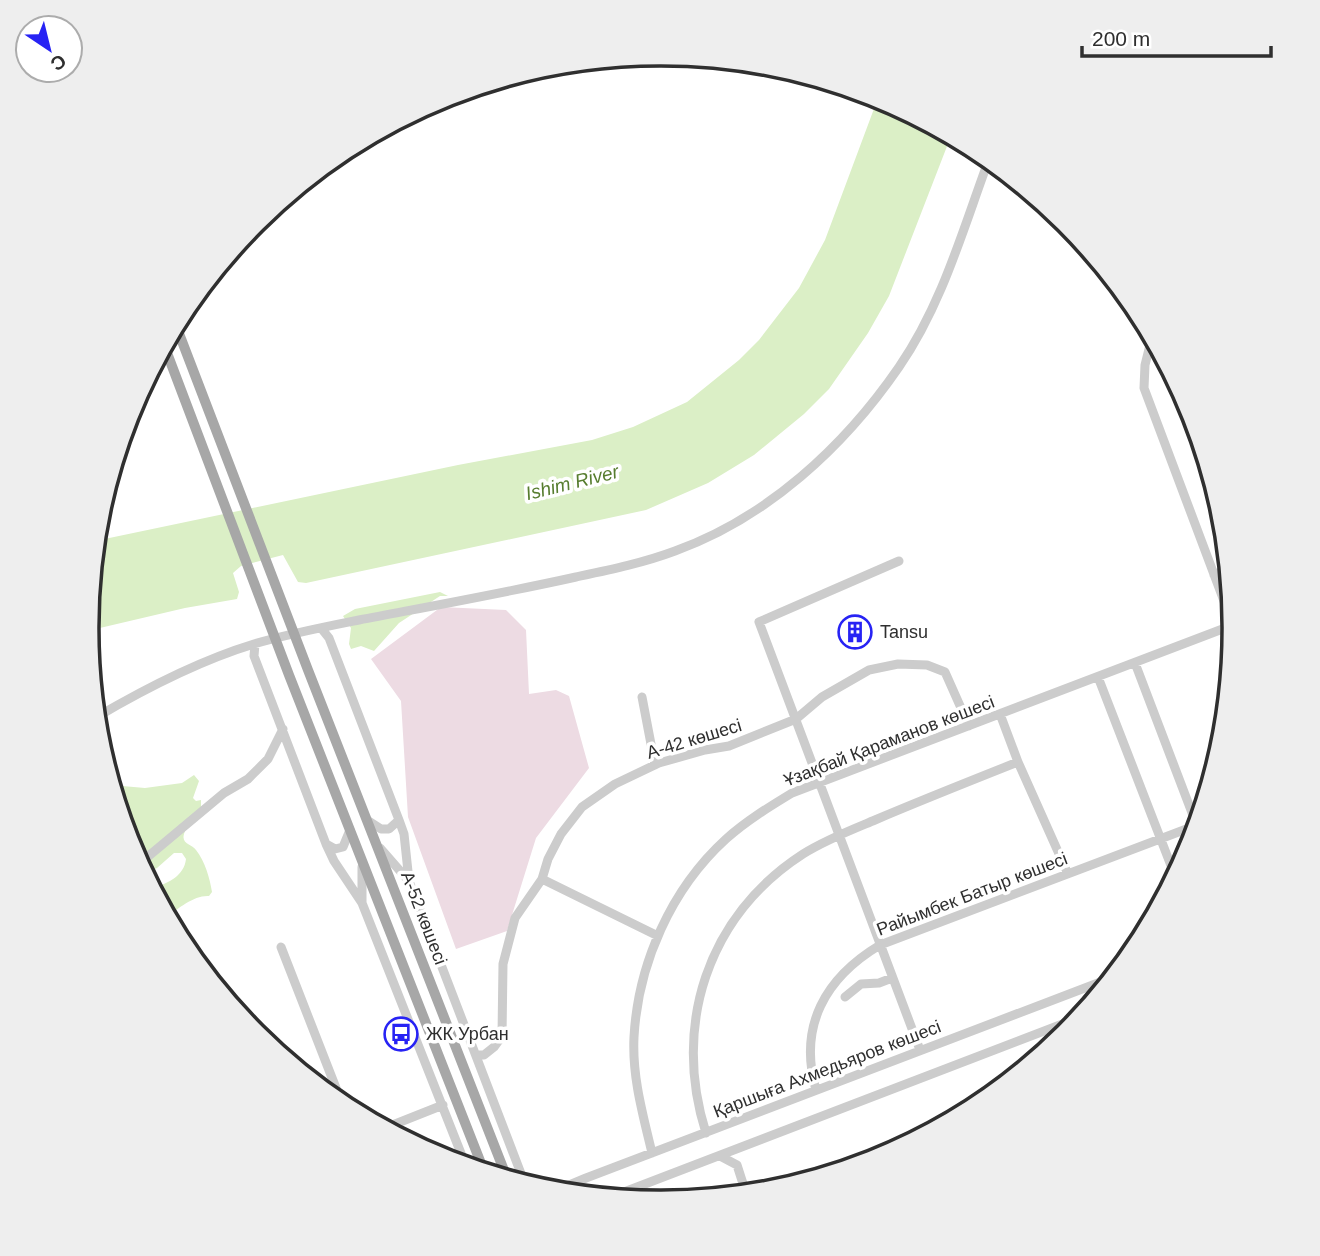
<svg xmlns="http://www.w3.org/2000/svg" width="1320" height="1256" font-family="Arial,sans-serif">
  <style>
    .green { fill: #eddbe3 }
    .water { fill: #dbefc6 }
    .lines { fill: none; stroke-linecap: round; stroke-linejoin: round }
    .minor { stroke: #ccc; stroke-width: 9 }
    .major { stroke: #a7a7a7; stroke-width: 10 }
    .labels { text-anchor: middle; stroke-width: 7; stroke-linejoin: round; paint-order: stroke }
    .poi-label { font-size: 18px; fill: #2f2f2f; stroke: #fff; text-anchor: start }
    .street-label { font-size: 18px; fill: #2f2f2f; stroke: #fff }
    .water-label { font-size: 19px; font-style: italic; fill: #577d2f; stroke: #fff }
    .rim { fill: none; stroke: #2f2f2f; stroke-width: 3.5 }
  </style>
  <rect width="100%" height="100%" fill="#fff"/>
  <path class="green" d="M441,607L506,610L526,630L529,694L556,690L569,696L589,768L536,838L507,931L456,949L408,817L401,701L371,659Z"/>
  <path class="water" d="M878,98L951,136L889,296L868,333L829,389L804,414L754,455L708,483L646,510L306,583L298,582L283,555L241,566L233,573L239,592L237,599L185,608L87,631L95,541L458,465L592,440L633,427L687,402L739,360L759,340L799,288L825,240Z
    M440,592L448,596H440L399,623L374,651L361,646L351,649L349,644L351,628L343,616L355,609Z
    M194,775L199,781L193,798L196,801L201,800V811C196,817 186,826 184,834C181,844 192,844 196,850C205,861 210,879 212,892L209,896C194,895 179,908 167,917L151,887L155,888C169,882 184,876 186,859L182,853H174L157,868L144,874L130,847L111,785L145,788L182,783Z"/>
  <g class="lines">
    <path class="minor" d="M1152,337L1145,365L1144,388L1233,625
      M899,561L759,622L920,1050
      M1214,575L1228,569
      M321,628L329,638L399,820L404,834L409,881L525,1184
      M255,644L254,656L326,844L334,861L362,903L466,1166
      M1135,663L1197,826
      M1098,677L1175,876
      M642,697L655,765
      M1000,714L1018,762L1068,874
      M95,718C146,688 198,661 254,644C288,634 324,627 359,620C432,606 504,593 576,577C609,570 643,563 675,551C767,518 844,447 899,367C942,305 963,229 989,159
      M367,820L381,829H389L399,820
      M326,844L335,849L343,847L350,830
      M380,848L408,880
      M139,864L224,793L248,779L268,759L283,729
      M542,879L658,936
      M362,902V867
      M281,947L343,1106
      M191,956L207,971
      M845,997L861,984L879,983L892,978
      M478,1055H484L494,1047L502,1036L503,964L515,918L542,879L548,859L561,834L582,807L615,784L659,763L705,750L729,746L796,719L822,697L869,670L898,664L927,665L945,672L969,726
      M816,1090C798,1026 825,978 880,945L1197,825
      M385,1128L443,1105
      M706,1133C672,1026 707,916 803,854C825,840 851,830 875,820C922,800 970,781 1018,762
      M652,1153C643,1115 632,1077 634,1037C638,964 671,889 726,839C746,821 769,807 792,793L1233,625
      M720,1156L737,1165L746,1193
      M555,1191L586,1178L1111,978
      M611,1197L1078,1018"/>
    <path class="major" d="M175,323L308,670L507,1178
      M164,345L289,675L484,1171"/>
  </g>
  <defs>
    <symbol id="building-ring" viewBox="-11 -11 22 22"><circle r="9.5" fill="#fff" stroke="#2723f4" stroke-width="1.5"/><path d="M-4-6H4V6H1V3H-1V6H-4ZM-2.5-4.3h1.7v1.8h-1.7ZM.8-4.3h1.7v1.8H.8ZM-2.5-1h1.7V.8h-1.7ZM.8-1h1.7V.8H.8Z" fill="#2723f4"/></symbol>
    <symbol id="bus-ring" viewBox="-11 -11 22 22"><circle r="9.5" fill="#fff" stroke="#2723f4" stroke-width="1.5"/><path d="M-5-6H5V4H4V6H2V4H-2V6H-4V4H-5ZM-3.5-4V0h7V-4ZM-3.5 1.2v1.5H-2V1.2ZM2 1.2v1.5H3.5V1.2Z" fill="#2723f4"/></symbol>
  </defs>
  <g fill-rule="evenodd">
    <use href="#building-ring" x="836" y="613" width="38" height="38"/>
    <use href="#bus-ring" x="382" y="1015" width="38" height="38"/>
  </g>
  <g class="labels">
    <g class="poi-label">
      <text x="880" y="638">Tansu</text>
      <text x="426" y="1040">ЖК Урбан</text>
    </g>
    <g class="street-label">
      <text transform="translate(694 739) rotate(-17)" y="6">А-42 көшесі</text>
      <text transform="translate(889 741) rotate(-21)" y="6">Ұзақбай Қараманов көшесі</text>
      <text transform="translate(972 894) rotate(-21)" y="6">Райымбек Батыр көшесі</text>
      <text transform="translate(424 918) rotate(69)" y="6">А-52 көшесі</text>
      <text transform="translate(827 1069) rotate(-21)" y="6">Қаршыға Ахмедьяров көшесі</text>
    </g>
    <g class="water-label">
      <text transform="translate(572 482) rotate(-14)" y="7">Ishim River</text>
    </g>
  </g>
  <path d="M0 0H1320V1256H0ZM660 66H661A561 561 0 0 1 1222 627V629A561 561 0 0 1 661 1190H660A561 561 0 0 1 99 629V627A561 561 0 0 1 660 66Z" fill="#eee" fill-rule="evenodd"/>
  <path class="rim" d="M660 66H661A561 561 0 0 1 1222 627V629A561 561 0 0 1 661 1190H660A561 561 0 0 1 99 629V627A561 561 0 0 1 660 66Z"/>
  <g transform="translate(49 49) rotate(145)"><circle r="33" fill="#ffffff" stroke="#acacac" stroke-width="2"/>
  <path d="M0-5L12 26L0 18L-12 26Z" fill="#2723f4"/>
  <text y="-10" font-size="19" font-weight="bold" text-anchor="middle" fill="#2f2f2f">С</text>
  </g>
  <path d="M1082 46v10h189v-10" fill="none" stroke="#2f2f2f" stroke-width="3.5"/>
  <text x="1092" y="46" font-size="21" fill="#2f2f2f" stroke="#ffffff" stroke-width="5" paint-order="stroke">200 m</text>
</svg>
